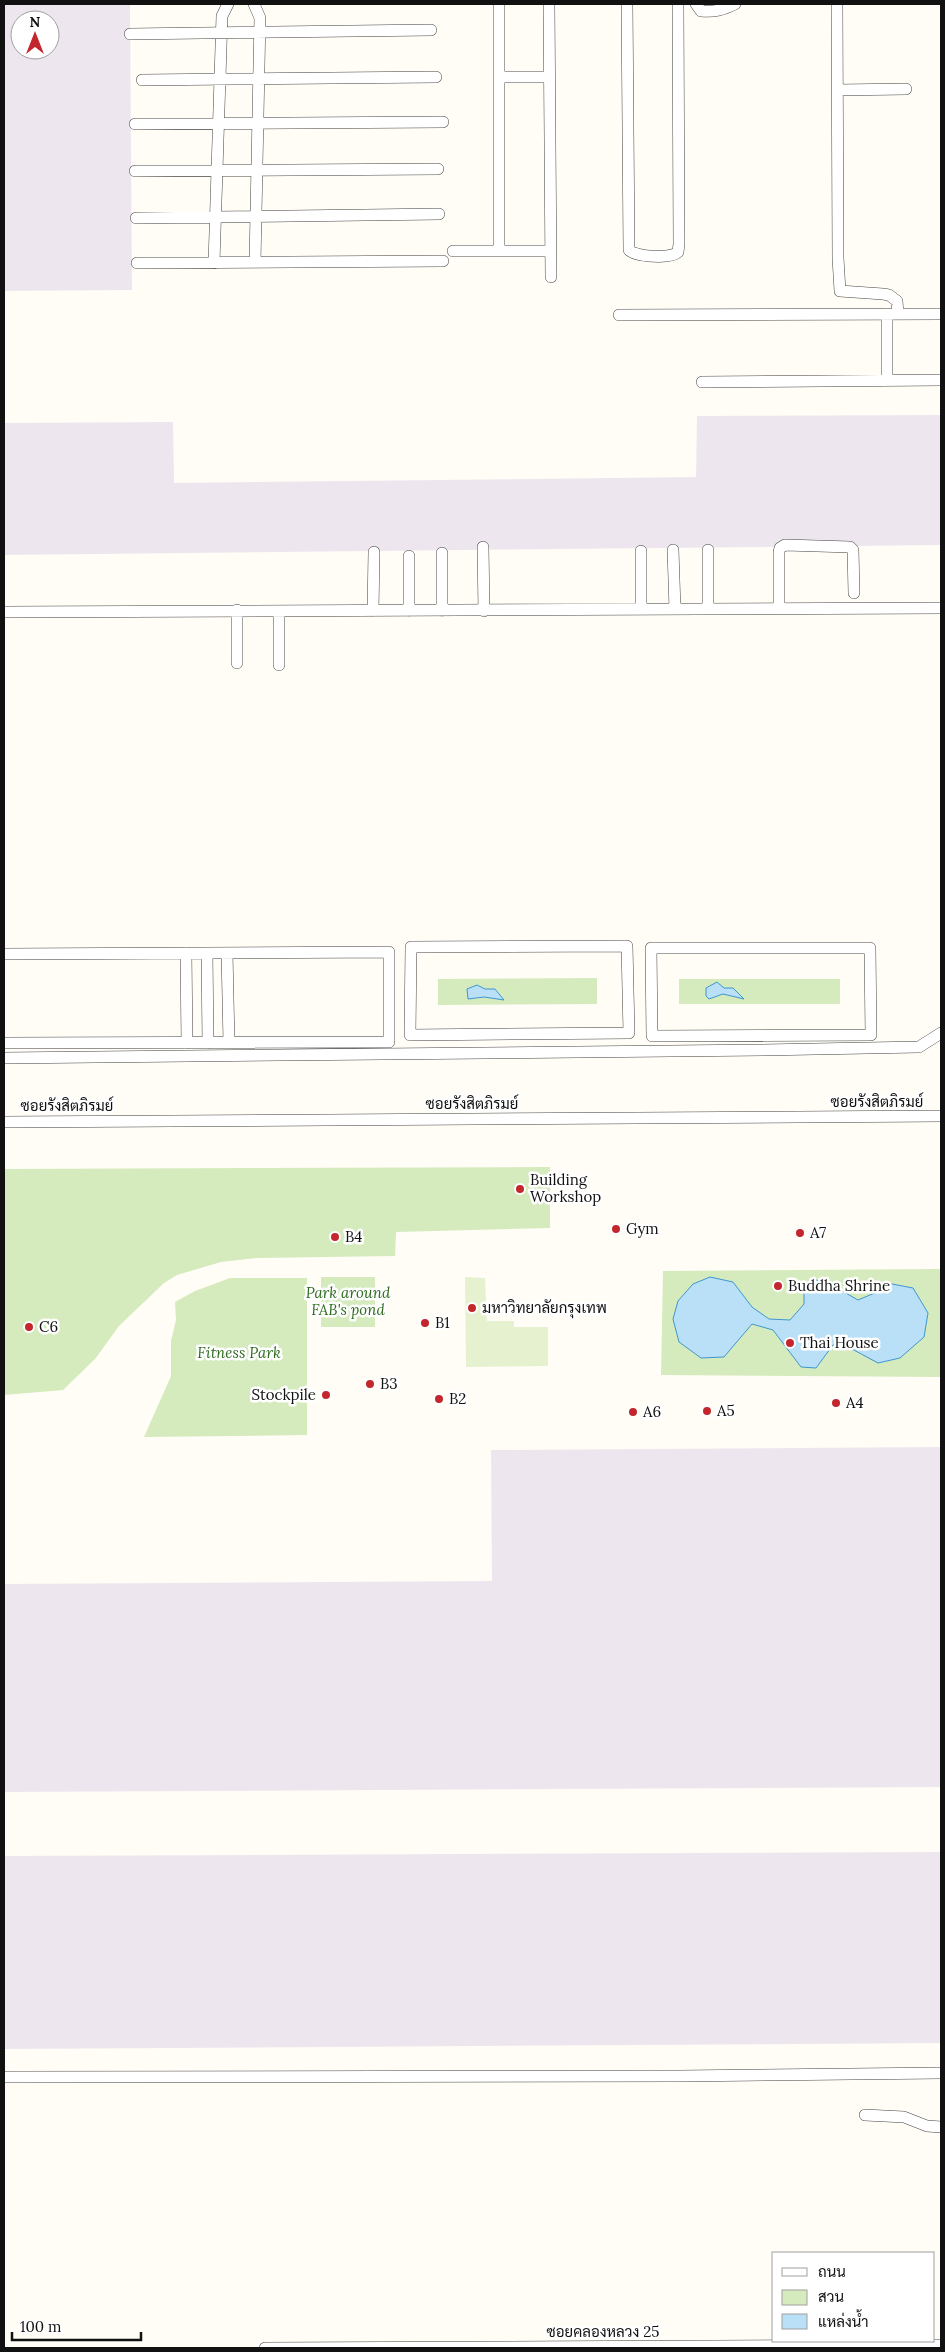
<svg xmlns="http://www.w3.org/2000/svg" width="945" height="2352" font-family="Lora,Sarabun,serif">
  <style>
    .industrial { fill: #eee6ef; fill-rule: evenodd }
    .green { fill: #d5ebbd }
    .pitch { fill: #e6f2cf }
    .water { fill: #b9e0f7; stroke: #3f96cf }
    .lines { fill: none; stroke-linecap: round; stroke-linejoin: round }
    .minor-casing { stroke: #444; stroke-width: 12 }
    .minor { stroke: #fff; stroke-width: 11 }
    .poi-dot { fill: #c4262e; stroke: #fff; stroke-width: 2 }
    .labels { text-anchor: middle; stroke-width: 5; stroke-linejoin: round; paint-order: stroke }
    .street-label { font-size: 15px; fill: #111; stroke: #fff }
    .poi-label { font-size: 15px; fill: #111; stroke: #fff; text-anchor: start }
    .park-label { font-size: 15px; font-style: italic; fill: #2f6b1f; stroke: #fff }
  </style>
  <rect width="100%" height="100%" fill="#fffdf5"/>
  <path class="industrial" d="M4,4H130L132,290L4,291ZM20,20H50V50H20Z
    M941,415V545L4,555V423L173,422L174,483L696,477L697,416Z
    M941,1447V1787L4,1792V1584L492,1581L491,1450Z
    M941,1852V2043L4,2049V1856Z"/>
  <path class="green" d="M597,978V1004L438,1005V979Z
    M679,979H840V1004H679Z
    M550,1167V1228L396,1232L395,1256L256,1258L221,1262L177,1275L164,1283L119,1326L95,1359L63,1390L4,1395V1169Z
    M941,1269V1377L661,1375L663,1271Z
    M321,1277H375V1327H321Z
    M230,1278H307V1435L144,1437L171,1376V1341L176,1320L175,1302L195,1291Z"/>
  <path class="pitch" d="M465,1277L485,1278L487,1321H514V1327H548V1366L466,1367Z"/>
  <path class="water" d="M717,982L724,988H733L744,999L723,994L709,999L706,996V988Z
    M477,985L485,989H495L504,1000L484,997L468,999L467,989Z
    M710,1277L733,1282L752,1307L769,1319L790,1320L804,1304V1291L813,1279L830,1284L858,1300L877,1292L887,1283L913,1288L928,1313L924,1337L900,1358L878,1363L852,1349L833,1345L816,1368L801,1367L773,1330L752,1324L724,1357L701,1358L679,1342L673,1319L678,1301L693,1284Z"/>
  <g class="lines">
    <defs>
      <path id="minor" d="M254,4L260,18L255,262
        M499,4V251H550
        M549,4L551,277
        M627,4L629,250C636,257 671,259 678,252L679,244L678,4
        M696,4L701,11C715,12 723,10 735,4
        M837,4L838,258L840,291L883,294L889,295L897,301L898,314
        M130,34L431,30
        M500,77H549
        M142,80L436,77
        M838,90L906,89
        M135,124L443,122
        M135,171L438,169
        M136,218L439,214
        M453,251H499
        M137,263L443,261
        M214,263L222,16L228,4
        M887,314V381
        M619,315L941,314
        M702,382L941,380
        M483,547L484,611
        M673,550L675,609
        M708,550V609
        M641,551V609
        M779,608V552L780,548L785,545L850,547L853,550L854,593
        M279,611V665
        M373,611L374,552
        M409,611V556
        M442,611V553
        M4,612L941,608
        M237,663V610
        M627,946L629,1033L410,1035L411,947Z
        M651,948H870L871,1035L652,1036Z
        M186,953L187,1043
        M207,953L208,1043
        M227,953L229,1042
        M4,954L389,952V1042L4,1043
        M4,1058L763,1050L919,1047L941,1033
        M4,1122L941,1116
        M4,2077L680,2076L941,2073
        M865,2115L904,2117L927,2126L941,2127
        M265,2348L941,2345"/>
    </defs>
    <use href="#minor" class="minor-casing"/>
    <use href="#minor" class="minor"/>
  </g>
  <g class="poi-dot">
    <circle cx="520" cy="1189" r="5"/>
    <circle cx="616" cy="1229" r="5"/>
    <circle cx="800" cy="1233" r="5"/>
    <circle cx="335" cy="1237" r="5"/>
    <circle cx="778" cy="1286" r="5"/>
    <circle cx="472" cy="1308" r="5"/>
    <circle cx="425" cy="1323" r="5"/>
    <circle cx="29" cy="1327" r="5"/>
    <circle cx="790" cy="1343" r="5"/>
    <circle cx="370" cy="1384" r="5"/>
    <circle cx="326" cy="1395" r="5"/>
    <circle cx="439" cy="1399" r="5"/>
    <circle cx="836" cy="1403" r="5"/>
    <circle cx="707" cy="1411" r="5"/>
    <circle cx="633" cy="1412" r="5"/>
  </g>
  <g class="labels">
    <g class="street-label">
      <text x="877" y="1107">ซอยรังสิตภิรมย์</text>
      <text x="472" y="1109">ซอยรังสิตภิรมย์</text>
      <text x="67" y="1111">ซอยรังสิตภิรมย์</text>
      <text x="603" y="2337">ซอยคลองหลวง 25</text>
    </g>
    <g class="poi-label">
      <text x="530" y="1185">Building<tspan x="530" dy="17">Workshop</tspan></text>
      <text x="626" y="1234">Gym</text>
      <text x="810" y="1238">A7</text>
      <text x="345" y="1242">B4</text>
      <text x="788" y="1291">Buddha Shrine</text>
      <text x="482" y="1313">มหาวิทยาลัยกรุงเทพ</text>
      <text x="435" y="1328">B1</text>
      <text x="39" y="1332">C6</text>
      <text x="800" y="1348">Thai House</text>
      <text x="380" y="1389">B3</text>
      <text x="316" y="1400" text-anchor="end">Stockpile</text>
      <text x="449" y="1404">B2</text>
      <text x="846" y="1408">A4</text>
      <text x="717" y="1416">A5</text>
      <text x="643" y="1417">A6</text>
    </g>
    <g class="park-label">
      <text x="348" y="1298">Park around<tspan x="348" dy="17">FAB's pond</tspan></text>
      <text x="239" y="1358">Fitness Park</text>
    </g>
  </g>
  <rect width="945" height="2352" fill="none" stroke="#111111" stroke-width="10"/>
  <rect x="772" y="2252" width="162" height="90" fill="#ffffff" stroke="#a0a0a0"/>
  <rect x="782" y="2268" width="25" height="8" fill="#ffffff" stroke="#a0a0a0"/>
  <text x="818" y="2277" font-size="15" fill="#111111">ถนน</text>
  <rect x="782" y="2290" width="25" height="15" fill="#d5ebbd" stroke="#a0a0a0"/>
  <text x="818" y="2302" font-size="15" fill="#111111">สวน</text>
  <rect x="782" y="2314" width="25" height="15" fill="#b9e0f7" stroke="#a0a0a0"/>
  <text x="818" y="2327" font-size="15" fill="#111111">แหล่งน้ำ</text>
  <g transform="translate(35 35)"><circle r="24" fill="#ffffff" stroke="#a0a0a0"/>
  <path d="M0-4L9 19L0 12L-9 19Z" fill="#c4262e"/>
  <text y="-8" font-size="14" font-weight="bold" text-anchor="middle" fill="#111111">N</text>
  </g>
  <path d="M12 2332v8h129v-8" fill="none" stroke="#111111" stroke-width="2.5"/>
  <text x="20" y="2332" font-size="15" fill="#111111" stroke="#ffffff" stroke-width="4" paint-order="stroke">100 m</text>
</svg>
